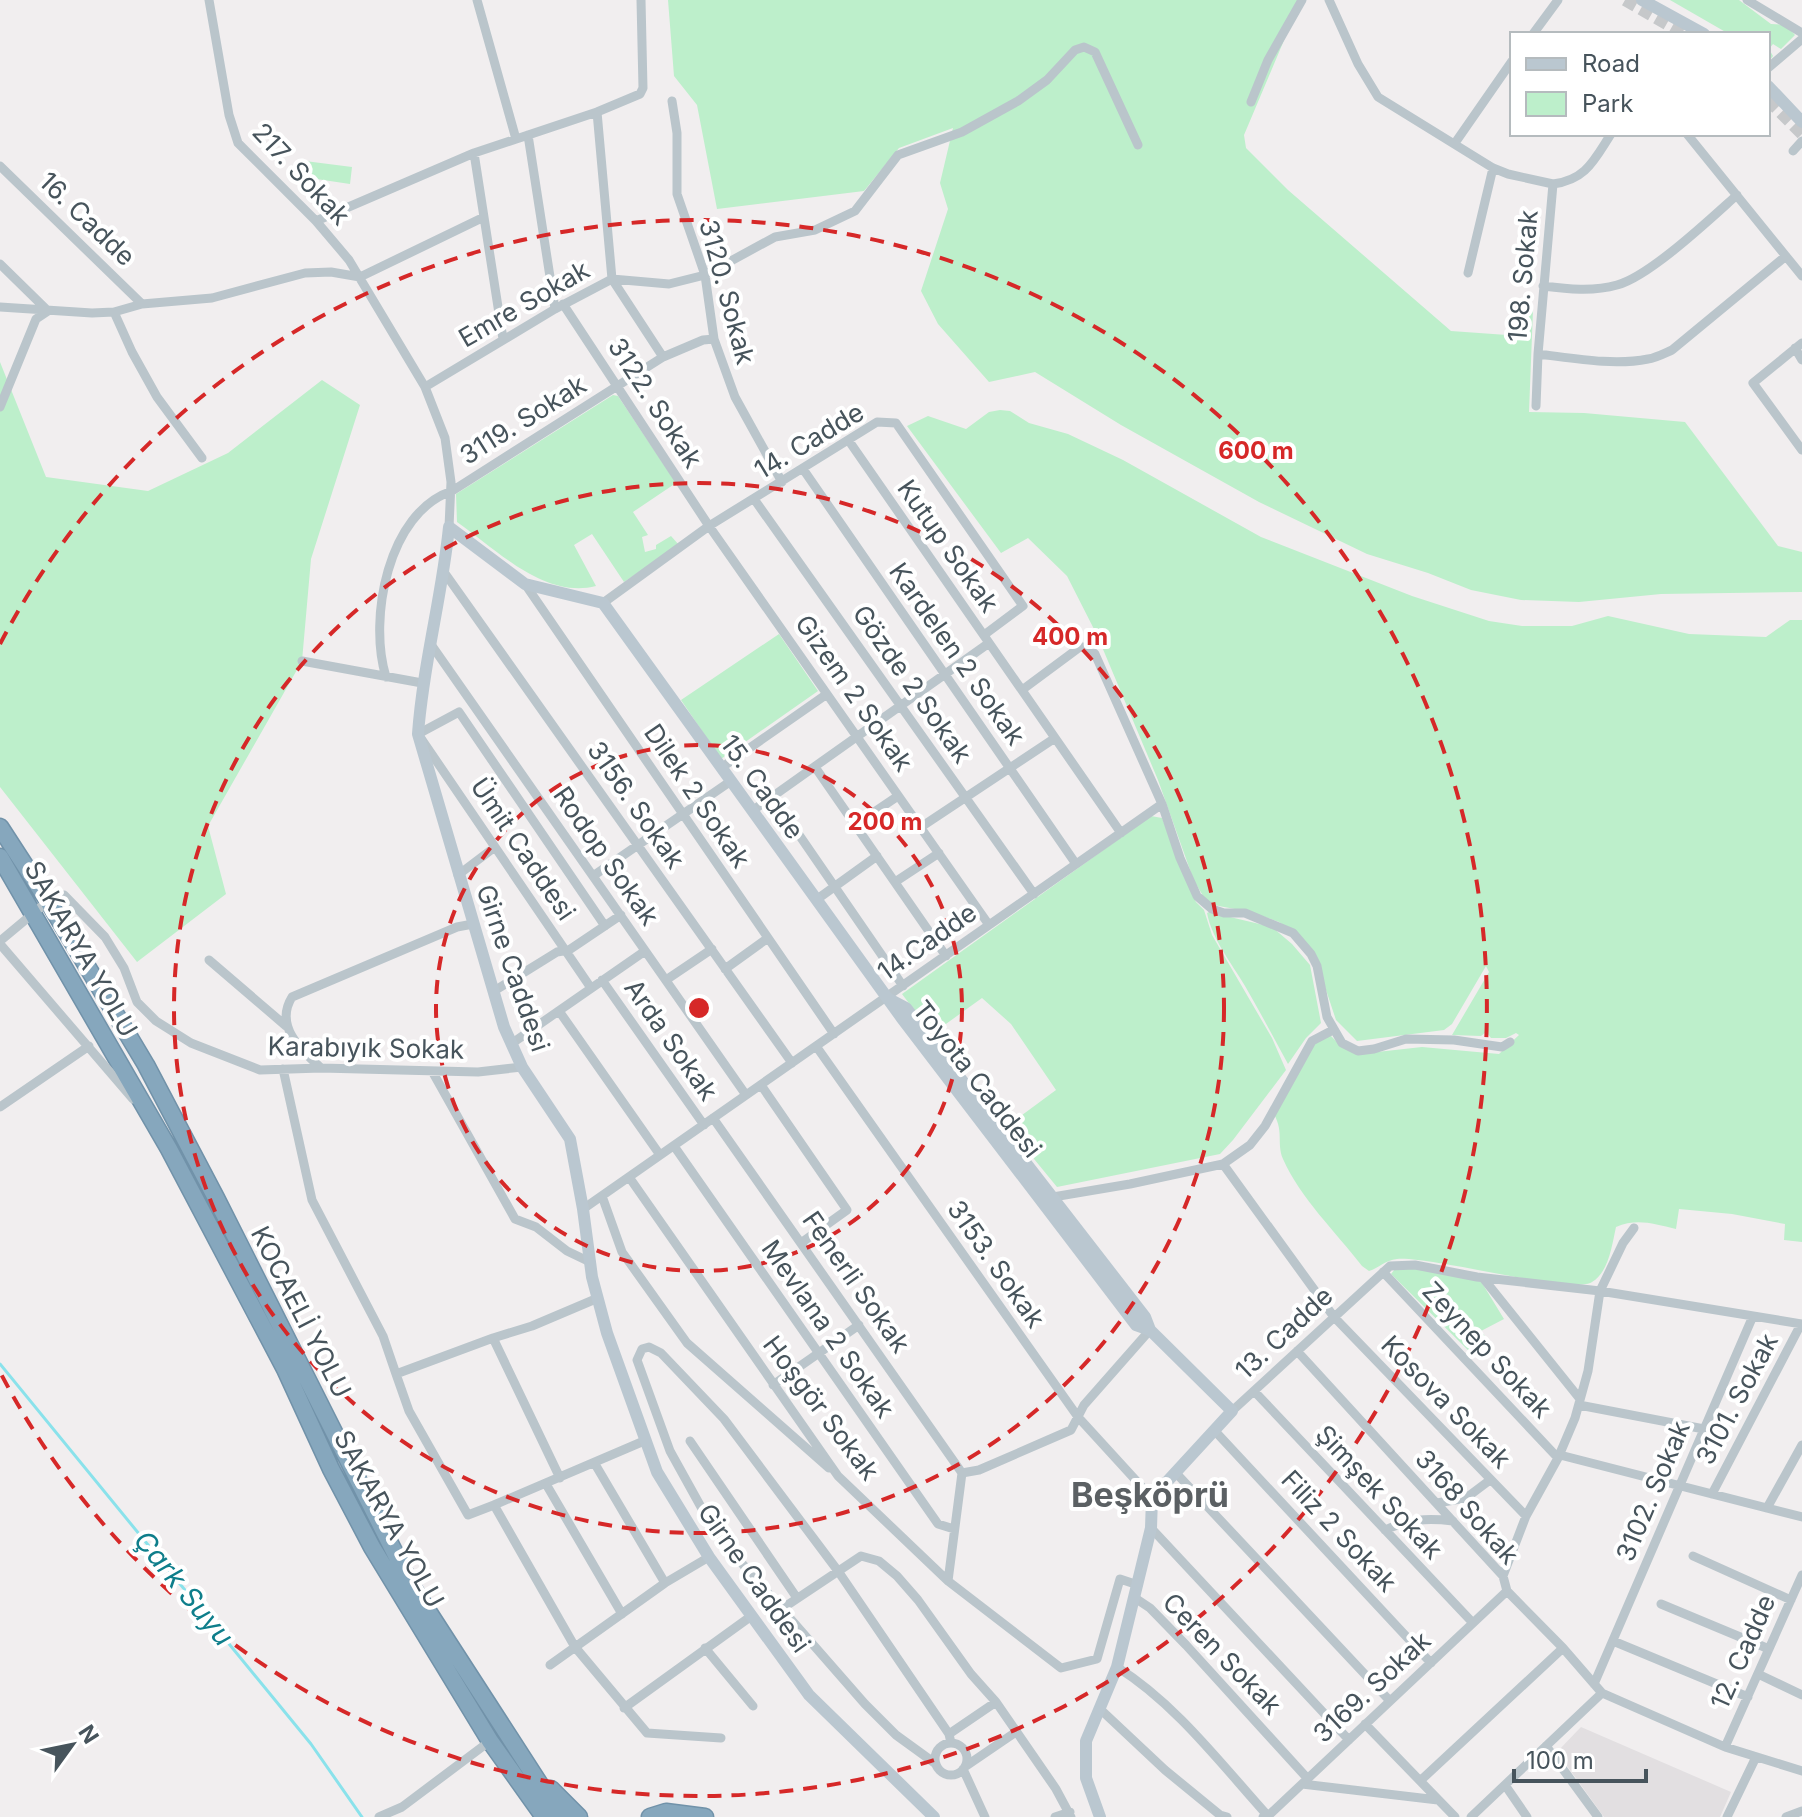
<svg xmlns="http://www.w3.org/2000/svg" width="1802" height="1817" font-family="Inter,sans-serif">
  <style>
    .education { fill: #e2dfe1 }
    .green { fill: #bdefcb }
    .lines { fill: none; stroke-linecap: round; stroke-linejoin: round }
    .stream { stroke: #8ae2eb; stroke-width: 3 }
    .secondary-tunnel { stroke: #c6c8ca; stroke-width: 12; stroke-dasharray: 12 6; stroke-linecap: butt }
    .highway-casing { stroke: #7192a9; stroke-width: 19 }
    .street { stroke: #bac5cb; stroke-width: 9 }
    .secondary { stroke: #bac7d0; stroke-width: 12 }
    .highway { stroke: #86a7bd; stroke-width: 16 }
    .ring { fill: none; stroke: #d62828; stroke-width: 4; stroke-dasharray: 14 10 }
    .labels { text-anchor: middle; stroke-width: 8; stroke-linejoin: round; paint-order: stroke }
    .street-label { font-size: 26px; fill: #47545c; stroke: #fff }
    .water-label { font-size: 28px; font-style: italic; fill: #0e7e8b; stroke: #fff }
    .district-label { font-size: 34px; font-weight: bold; fill: #5b6063; stroke: #fff }
    .centre { fill: #d62828; stroke: #fff; stroke-width: 4 }
    .ring-label { font-size: 24px; text-anchor: middle; font-weight: bold; fill: #d62828; stroke: #fff; stroke-width: 8; stroke-linejoin: round; paint-order: stroke }
  </style>
  <rect width="100%" height="100%" fill="#f1eeef"/>
  <path class="education" d="M1581,1727L1731,1792L1720,1817H1604L1557,1752Z"/>
  <path class="green" d="M668,0H1301L1244,135L1246,148L1288,190L1451,331L1507,335L1533,310L1529,412L1584,413L1685,422L1778,546L1802,552V592L1661,594L1579,602L1521,600L1471,590L1428,573L1367,554L1259,502L1121,425L1035,372L989,382L938,324L921,291L948,209L940,183L953,128L899,148L864,191L717,209L697,105L674,76Z
    M1670,0H1739L1771,24L1786,25L1795,35L1781,49L1773,44L1769,49L1773,56L1770,60H1768V34H1729Z
    M305,161L352,167L350,184L303,177Z
    M0,362L46,477L148,491L228,453L322,380L360,405L311,559L302,661L208,826L226,894L137,962L0,787Z
    M613,395L618,396L676,483L633,512L648,535L642,537L645,552L656,549V545L671,536L679,545L624,582L592,534L574,545L596,586C544,599 497,550 457,522L456,494Z
    M1000,410L1010,411L1029,423L1068,434L1123,460L1261,537L1412,596L1489,621L1522,626H1572L1608,616L1689,634L1766,637L1790,620H1802V1242L1784,1240L1785,1224L1732,1214L1679,1209L1676,1229C1654,1224 1637,1218 1616,1227C1612,1245 1609,1272 1592,1282C1572,1295 1433,1256 1397,1259C1385,1260 1379,1268 1369,1271L1362,1266C1335,1231 1301,1199 1283,1159C1276,1142 1285,1131 1272,1111L1308,1044L1326,1031L1339,1044L1359,1054L1422,1047L1499,1054L1519,1035L1516,1033L1506,1038H1491L1486,1032L1481,1036L1452,1035L1489,972L1486,966L1452,1024L1444,1030L1357,1041L1336,1020L1319,969L1293,932L1279,922L1251,912L1208,904L1194,881L1158,780L1097,635L1067,576L1028,538L1001,553L907,426L928,416L966,429L989,412Z
    M779,634L818,691L721,759L681,700Z
    M1151,816L1162,818L1189,887L1196,902L1204,910L1212,935L1272,1038L1286,1070L1233,1140L1220,1154L1057,1187L1007,1126L1056,1090L1011,1024L982,998L932,1034L902,994Z
    M1209,912L1272,927L1292,944L1310,965L1321,1023L1306,1038L1288,1064C1274,1038 1260,1012 1245,986C1232,964 1212,939 1207,913Z
    M1416,1267L1479,1278L1504,1319L1481,1331L1488,1340L1473,1355L1391,1274L1395,1269Z"/>
  <g class="lines">
    <path class="stream" d="M0,1364L311,1744L362,1817"/>
    <path class="secondary-tunnel" d="M1625,0L1684,34
      M1768,100L1802,134"/>
    <defs>
      <path id="highway" d="M0,827L48,901L146,1065L216,1198L411,1585L561,1817
        M0,857L169,1149L285,1369L331,1469L372,1547L490,1741L544,1817
        M551,1789L579,1817
        M650,1817L666,1812L705,1817"/>
    </defs>
    <use href="#highway" class="highway-casing"/>
    <path class="street" d="M209,0L229,115L238,143L316,221L349,260L425,387L445,438L451,482L449,527
      M477,0L516,139
      M1329,0L1358,64L1378,97L1493,168L1508,174L1553,184
      M1747,0L1802,33
      M1533,34L1558,0
      M1768,68L1802,39
      M672,101L677,133V194L705,275L714,339L735,397L782,482
      M1251,102L1268,60L1302,0
      M597,112L612,279L663,357
      M1687,134L1802,276
      M528,135L555,309
      M1455,143L1512,61
      M1793,151L1802,141
      M474,153L503,339
      M0,166L142,304
      M316,221L474,153L597,112L640,94L643,88L641,0
      M0,264L48,311L36,319L0,407
      M1468,273L1493,168
      M360,277L484,217
      M1543,286C1567,289 1593,292 1617,285C1650,276 1710,219 1737,195
      M563,304L709,526L989,925
      M0,307L92,313L114,312L142,304L212,298L305,273L331,272L360,277
      M114,312L132,352L157,397L202,458
      M1802,343L1753,383L1802,450
      M1795,348L1802,360
      M1538,354C1572,358 1613,366 1648,359C1656,358 1665,353 1672,350L1786,256
      M425,387L555,309L612,279L669,284L705,275L775,237L815,230L855,211L898,155L962,132L1018,101L1047,80L1075,50L1084,47L1095,52L1138,145
      M1536,406L1538,354L1553,184C1586,180 1594,160 1611,134
      M849,441L1121,833
      M803,469L1076,864
      M754,499L1034,894
      M444,572L792,1063
      M525,584L834,1034
      M603,603L709,526L877,422L896,423L1023,606L984,635
      M430,643L746,1095
      M302,661L422,683
      M386,677C368,619 388,512 452,491L663,357L703,340L714,339
      M1022,690L1080,647H1087L1095,654L1162,804L1180,858L1197,896L1212,909L1224,913H1245L1293,933L1311,954L1317,966L1327,1017L1342,1043L1358,1051L1374,1049L1406,1039L1454,1040L1502,1047L1510,1042
      M815,767L946,956
      M721,768L827,694
      M773,797L903,986
      M752,811L989,643
      M855,825L898,796
      M921,827L1055,738
      M458,875L495,847
      M593,876L731,781
      M895,882L939,853
      M816,900L877,856
      M0,941L48,901L64,895L105,937L124,968L137,1002L156,1021L191,1043L260,1070L321,1068L478,1072L522,1067
      M0,944L133,1099
      M209,960L286,1026
      M725,969L768,938
      M602,980L704,1125
      M666,980L712,949
      M591,988L418,734L459,712L605,926
      M494,991L557,952L569,950L621,915
      M559,1011L660,1155
      M511,1044L645,951
      M816,1046L1078,1417L1152,1498
      M321,1068C301,1050 274,1026 292,997L457,927L473,924
      M283,1069L312,1200L383,1336L396,1374
      M432,1071L515,1219L536,1227L567,1251L590,1262
      M761,1085L847,1210L801,1243
      M0,1107L89,1046
      M713,1118L962,1473
      M674,1146L938,1524L954,1529
      M1223,1164L1250,1145L1265,1126L1312,1041L1333,1030
      M629,1177L838,1476L948,1581L1061,1668L1097,1659L1120,1579L1138,1585
      M602,1196L622,1252L687,1343L829,1468
      M1049,1200L1053,1197L1130,1184L1223,1164L1334,1317L1526,1516
      M583,1209L1162,804
      M1383,1272L1558,1458
      M1483,1278L1580,1399
      M493,1338L532,1326L598,1298
      M1297,1351L1503,1576L1507,1591L1563,1648L1602,1693L1725,1747L1802,1771
      M773,1385L859,1325
      M1254,1391L1473,1623
      M1579,1405L1704,1429
      M1232,1411L1390,1266L1415,1265L1477,1277L1600,1291L1802,1324
      M1214,1430L1431,1663
      M644,1441L494,1505L575,1647L647,1733L721,1738
      M690,1441L797,1598
      M1560,1455L1802,1517
      M595,1464L665,1583
      M1175,1472L1390,1701
      M546,1484L622,1614
      M1712,1494L1801,1324
      M1437,1503L1466,1498L1490,1480
      M494,1505L468,1515L409,1411L396,1374L493,1338L560,1478
      M1767,1508L1802,1445
      M1151,1528L1349,1740
      M1385,1530C1409,1519 1427,1518 1453,1521
      M1693,1556L1791,1600
      M1503,1576L1526,1516L1558,1458L1575,1418L1588,1371L1600,1291L1623,1243L1634,1228
      M948,1581L962,1473L979,1470L1071,1430L1084,1405L1150,1330
      M1135,1598L1150,1608L1186,1645L1308,1779
      M1661,1604L1769,1649
      M783,1608L861,1556L879,1561L897,1576L918,1600L971,1674L996,1702L1056,1789L1071,1817
      M1613,1641L1748,1697
      M705,1648L753,1706
      M550,1665L665,1583L709,1557
      M1117,1667C1176,1704 1221,1764 1268,1816
      M1758,1674L1802,1695
      M1594,1684L1753,1316
      M624,1708L750,1617
      M1100,1709L1165,1770L1220,1815L1227,1817
      M1365,1724L1455,1817
      M949,1734L996,1702
      M935 1759a16 16 0 1 1 32 0a16 16 0 1 1-32 0Z
      M1546,1746L1598,1817
      M1725,1747L1802,1575
      M936,1764L896,1735L865,1704L732,1552L706,1516L670,1451L637,1360L642,1349L649,1347L661,1353L724,1419L838,1571L949,1734L951,1743
      M966,1766L1016,1732
      M963,1769L985,1817
      M1420,1781L1563,1648
      M1302,1784L1438,1800
      M1505,1785L1527,1817
      M379,1817L402,1807L490,1741
      M1055,1817L1070,1812
      M1263,1817L1268,1816L1507,1591
      M1471,1817L1602,1693
      M1727,1817L1756,1757
      M1786,1817L1802,1811"/>
    <path class="secondary" d="M1642,0L1704,34
      M1768,86L1802,122
      M449,527C442,597 423,664 418,734L504,1027L522,1067L570,1139L583,1209L592,1277L607,1333L657,1472L709,1557L809,1695L934,1817
      M449,527L525,584L603,603L901,1017L1136,1325L1150,1330
      M889,999L906,1008L1145,1317L1150,1330L1232,1411L1152,1498L1151,1528L1117,1667L1086,1741V1778L1100,1817"/>
    <use href="#highway" class="highway"/>
  </g>
  <g class="ring">
    <circle cx="699" cy="1008" r="263"/>
    <circle cx="699" cy="1008" r="525"/>
    <path d="M0 644A788 788 0 1 1 0 1372"/>
  </g>
  <g class="labels">
    <g class="street-label">
      <text transform="translate(301 174) rotate(47)" y="9">217. Sokak</text>
      <text transform="translate(87 219) rotate(44)" y="9">16. Cadde</text>
      <text transform="translate(1523 276) rotate(-85)" y="9">198. Sokak</text>
      <text transform="translate(727 292) rotate(75)" y="9">3120. Sokak</text>
      <text transform="translate(524 304) rotate(-30)" y="9">Emre Sokak</text>
      <text transform="translate(655 403) rotate(57)" y="9">3122. Sokak</text>
      <text transform="translate(523 420) rotate(-32)" y="9">3119. Sokak</text>
      <text transform="translate(809 441) rotate(-31)" y="9">14. Cadde</text>
      <text transform="translate(948 546) rotate(55)" y="9">Kutup Sokak</text>
      <text transform="translate(957 654) rotate(55)" y="9">Kardelen 2 Sokak</text>
      <text transform="translate(912 684) rotate(55)" y="9">Gözde 2 Sokak</text>
      <text transform="translate(854 693) rotate(55)" y="9">Gizem 2 Sokak</text>
      <text transform="translate(762 787) rotate(54)" y="9">15. Cadde</text>
      <text transform="translate(697 796) rotate(56)" y="9">Dilek 2 Sokak</text>
      <text transform="translate(636 805) rotate(55)" y="9">3156. Sokak</text>
      <text transform="translate(523 849) rotate(56)" y="9">Ümit Caddesi</text>
      <text transform="translate(606 856) rotate(55)" y="9">Rodop Sokak</text>
      <text transform="translate(927 942) rotate(-35)" y="9">14.Cadde</text>
      <text transform="translate(81 949) rotate(60)" y="9">SAKARYA YOLU</text>
      <text transform="translate(513 968) rotate(71)" y="9">Girne Caddesi</text>
      <text transform="translate(671 1040) rotate(55)" y="9">Arda Sokak</text>
      <text transform="translate(366 1048) rotate(1)" y="9">Karabıyık Sokak</text>
      <text transform="translate(977 1079) rotate(52)" y="9">Toyota Caddesi</text>
      <text transform="translate(996 1264) rotate(55)" y="9">3153. Sokak</text>
      <text transform="translate(856 1282) rotate(55)" y="9">Fenerli Sokak</text>
      <text transform="translate(301 1312) rotate(63)" y="9">KOCAELİ YOLU</text>
      <text transform="translate(828 1329) rotate(55)" y="9">Mevlana 2 Sokak</text>
      <text transform="translate(1284 1333) rotate(-43)" y="9">13. Cadde</text>
      <text transform="translate(1487 1350) rotate(47)" y="9">Zeynep Sokak</text>
      <text transform="translate(1737 1399) rotate(-62)" y="9">3101. Sokak</text>
      <text transform="translate(1446 1402) rotate(46)" y="9">Kosova Sokak</text>
      <text transform="translate(821 1408) rotate(53)" y="9">Hoşgör Sokak</text>
      <text transform="translate(1653 1491) rotate(-67)" y="9">3102. Sokak</text>
      <text transform="translate(1379 1492) rotate(47)" y="9">Şimşek Sokak</text>
      <text transform="translate(1467 1507) rotate(49)" y="9">3168 Sokak</text>
      <text transform="translate(389 1519) rotate(61)" y="9">SAKARYA YOLU</text>
      <text transform="translate(1339 1531) rotate(47)" y="9">Filiz 2 Sokak</text>
      <text transform="translate(754 1578) rotate(55)" y="9">Girne Caddesi</text>
      <text transform="translate(1743 1652) rotate(-66)" y="9">12. Cadde</text>
      <text transform="translate(1222 1654) rotate(46)" y="9">Ceren Sokak</text>
      <text transform="translate(1372 1687) rotate(-43)" y="9">3169. Sokak</text>
    </g>
    <g class="water-label">
      <text transform="translate(184 1588) rotate(51)" y="10">Çark Suyu</text>
    </g>
    <g class="district-label">
      <text x="1150" y="1507">Beşköprü</text>
    </g>
  </g>
  <circle cx="699" cy="1008" r="12" class="centre"/>
  <g class="ring-label">
    <text x="1256" y="459">600 m</text>
    <text x="1070" y="645">400 m</text>
    <text x="885" y="830">200 m</text>
  </g>
  <rect x="1510" y="32" width="260" height="104" fill="#ffffff" stroke="#b5bbbe" stroke-width="2"/>
  <rect x="1526" y="58" width="40" height="12" fill="#bac7d0" stroke="#b5bbbe" stroke-width="2"/>
  <text x="1582" y="72" font-size="24" fill="#47545c">Road</text>
  <rect x="1526" y="92" width="40" height="24" fill="#bdefcb" stroke="#b5bbbe" stroke-width="2"/>
  <text x="1582" y="112" font-size="24" fill="#47545c">Park</text>
  <g transform="translate(72 1745) rotate(57)" stroke="#ffffff" stroke-width="6" paint-order="stroke">
  <path d="M0-6L14 30L0 20L-14 30Z" fill="#47545c"/>
  <text y="-12" font-size="22" font-weight="bold" text-anchor="middle" fill="#47545c">N</text>
  </g>
  <path d="M1514 1769v12h132v-12" fill="none" stroke="#47545c" stroke-width="4"/>
  <text x="1526" y="1769" font-size="24" fill="#47545c" stroke="#ffffff" stroke-width="6" paint-order="stroke">100 m</text>
</svg>
